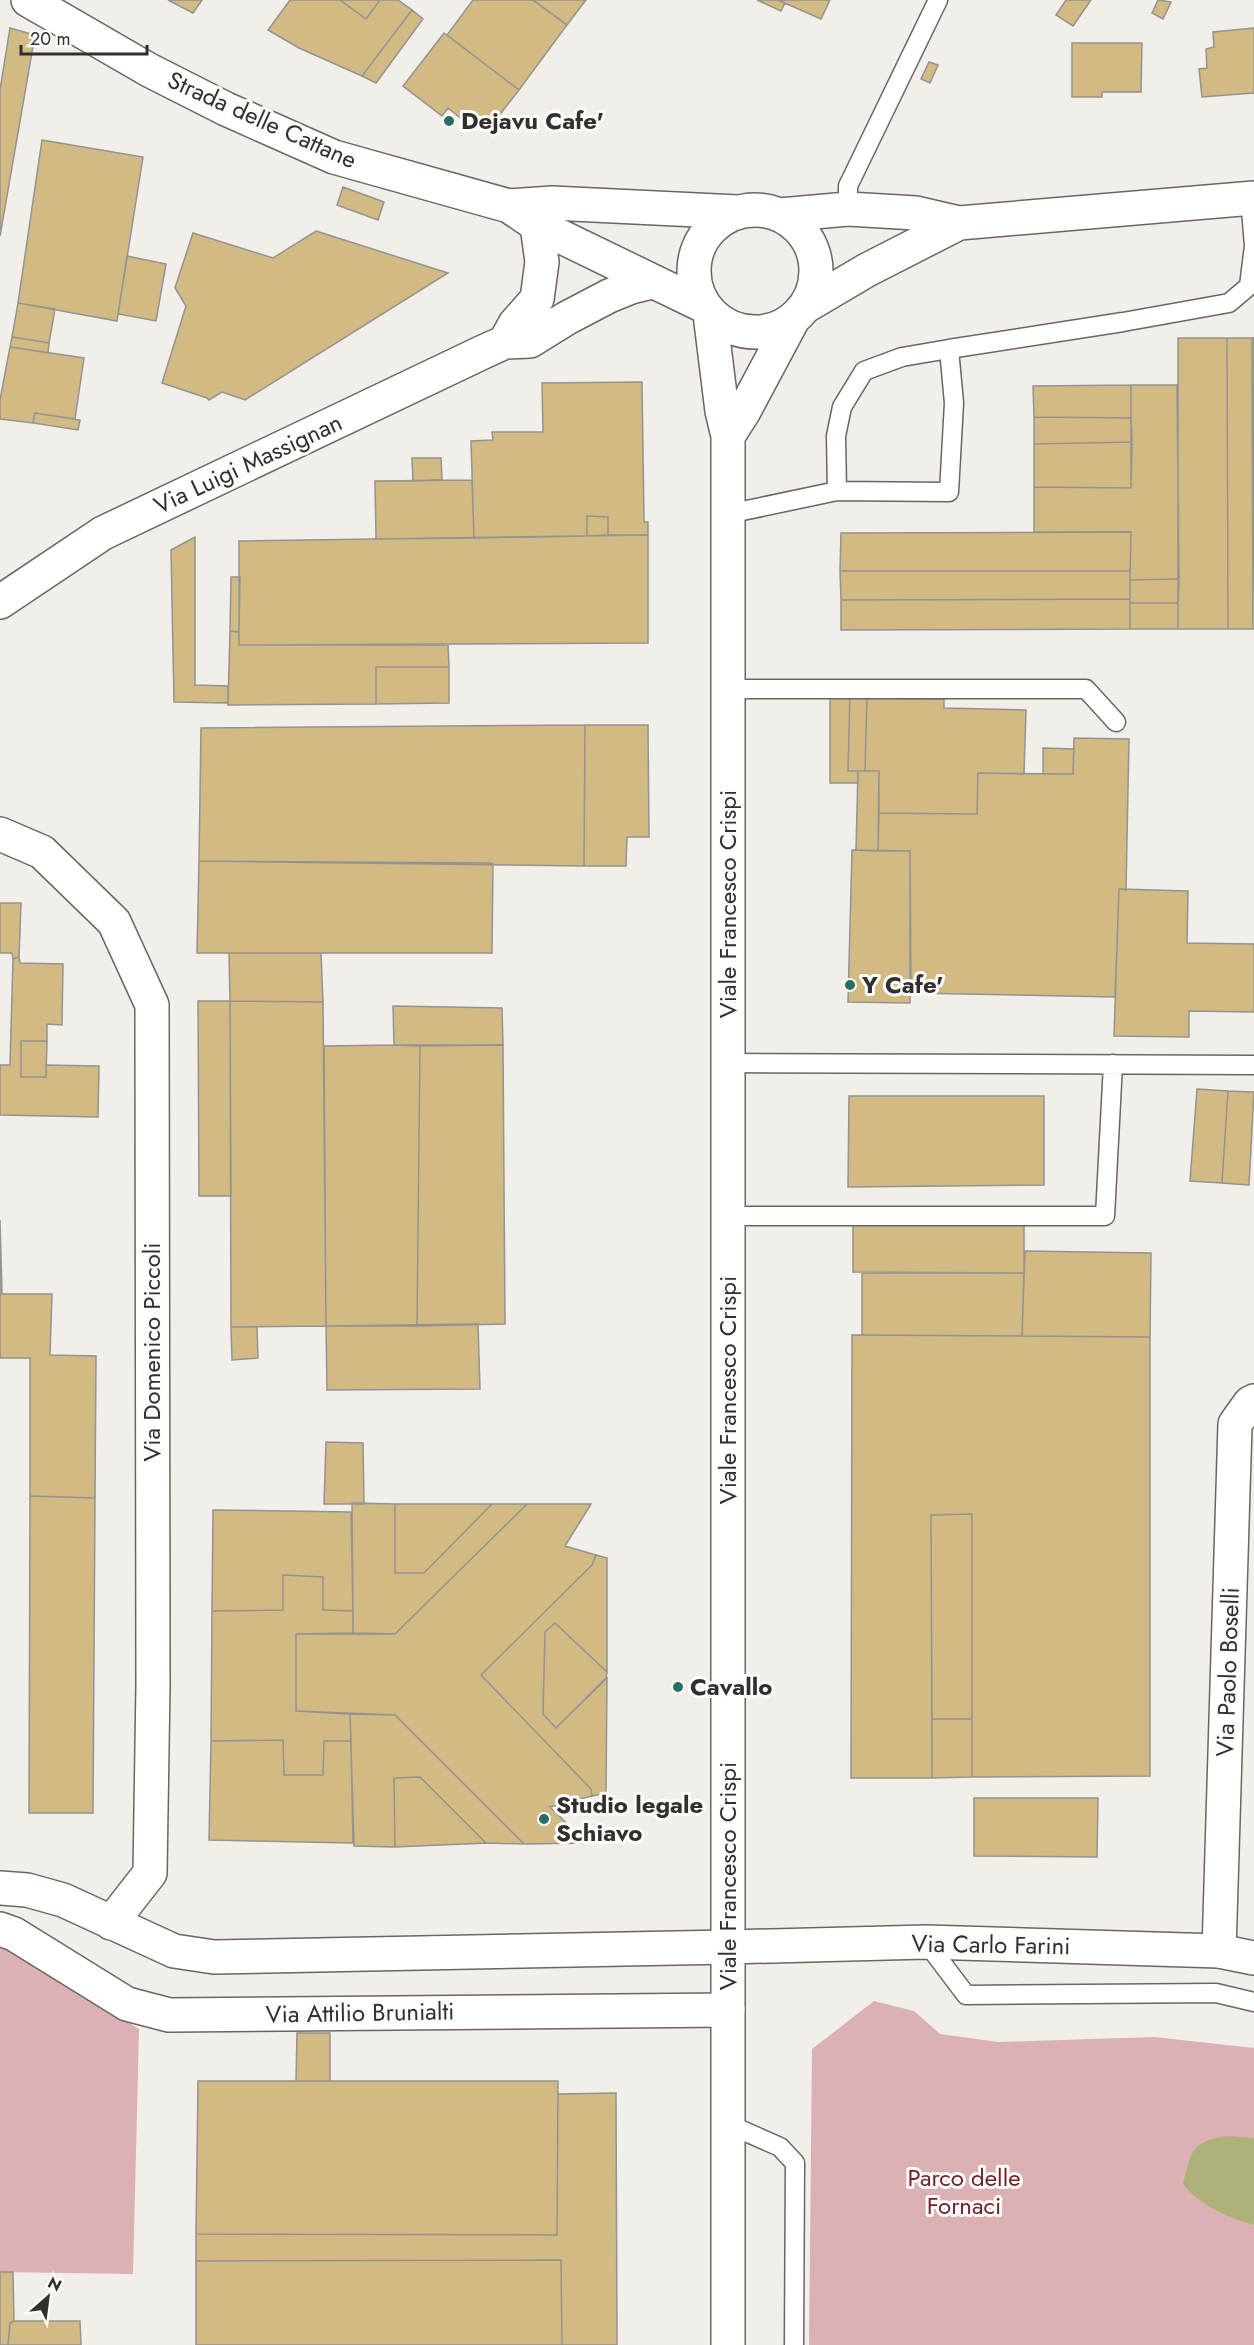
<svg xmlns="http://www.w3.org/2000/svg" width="1254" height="2345" font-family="Jost,sans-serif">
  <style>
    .green { fill: #dbb1b4 }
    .water { fill: #aeb179 }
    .building { fill: #d2ba84; stroke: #95938f; stroke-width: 1.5 }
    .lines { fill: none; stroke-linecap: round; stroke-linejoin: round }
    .lane-casing { stroke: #696663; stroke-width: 21 }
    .street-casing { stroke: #696663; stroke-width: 36 }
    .secondary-casing { stroke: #696663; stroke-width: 36 }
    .lane { stroke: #fff; stroke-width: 18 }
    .street { stroke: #fff; stroke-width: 33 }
    .secondary { stroke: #fff; stroke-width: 33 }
    .poi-dot { fill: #276e65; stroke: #fffbf8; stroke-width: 2 }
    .labels { text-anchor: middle; stroke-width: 6; stroke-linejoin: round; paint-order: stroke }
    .street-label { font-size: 24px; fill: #31302e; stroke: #fffbf8 }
    .poi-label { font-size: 24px; font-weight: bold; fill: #31302e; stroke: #fffbf8; text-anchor: start }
    .park-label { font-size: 24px; fill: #6f232f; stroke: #fffbf8 }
  </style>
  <rect width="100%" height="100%" fill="#f2eeea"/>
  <path class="green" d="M0,1945L139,2029L133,2274L0,2272Z
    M874,2001L914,2011L940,2034L998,2042L1154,2037L1254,2048V2345H809L812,2049Z"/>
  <path class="water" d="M1227,2136L1254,2138V2225C1229,2218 1199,2205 1183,2184C1192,2151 1190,2142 1227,2136Z"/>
  <path class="building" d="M168,0H202L193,13Z
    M290,0H340L366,19L380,0H398L412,10L362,76L299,48L268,30Z
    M340,0H380L366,19Z
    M473,0H533L567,25L519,90L447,35Z
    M533,0H586L567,25Z
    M757,0H778L785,3L781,11Z
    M778,0H830L821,19Z
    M1066,0H1091L1073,26L1056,15Z
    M1158,0L1171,2L1163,19L1152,13Z
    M412,10L423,19L376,83L362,76Z
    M10,28L35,35L0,236V90Z
    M1254,28V93L1202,97L1199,69L1207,68L1206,49L1214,47L1213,32Z
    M444,33L519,90L487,131L468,116L464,121L448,108L442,116L403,86Z
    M1072,43H1142L1141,92H1102V97H1072Z
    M929,62L938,65L930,83L921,79Z
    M42,140L143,157L117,321L18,303Z
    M343,187L384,202L378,220L337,205Z
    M316,231L448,273L245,400L222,392L209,400L207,398L162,383L186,306L175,288L193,233L273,258Z
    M127,256L166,264L156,321L118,314Z
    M18,303L55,309L49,343L12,337Z
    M12,337L49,343L48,353L10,347Z
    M1178,338H1227L1228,629H1178Z
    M1227,338H1252L1253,629H1228Z
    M1252,338H1254L1253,629Z
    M10,347L84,358L75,419L35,413L33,423L0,419V400Z
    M642,382L644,522H648V535H608V517L587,516V536L474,538L471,441L493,440L492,432H543L542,383Z
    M1131,385H1177L1179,579L1130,580L1131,532H1034V487L1131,488Z
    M1131,385V418L1034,417L1033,386Z
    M35,413L80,420L78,430L33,423Z
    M1034,417L1131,418L1132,442L1034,444Z
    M1132,442L1131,488L1034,487V444Z
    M412,458H441L442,480L413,481Z
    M472,480L474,538L376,539L375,481Z
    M587,516L608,517V535L587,536Z
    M1131,532L1130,571H840L841,533Z
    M648,535V643L239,645V541Z
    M195,537V685L228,686V703L174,702L171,550Z
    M840,571H1130V599L841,600Z
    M231,577H240L239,632L230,631Z
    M1179,579L1178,603H1130V580Z
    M1130,599V629L841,630V600Z
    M1130,603H1178V629H1130Z
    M230,631L239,632V645H448L449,667H376V704L228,705Z
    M376,667H449V703L376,704Z
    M830,692H850L848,771H858V783H830Z
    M850,692H867L865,771H848Z
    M867,698L944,699V708L1026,710L1024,774L978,773L977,814L879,813V771H865Z
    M585,725H648L649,837H627L626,866H584Z
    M585,725L584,866L199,861L201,728Z
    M1074,738L1129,739L1126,890L1119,889L1115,997L911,993L910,851H878L879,813L977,814L978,773L1073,774Z
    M1043,748L1074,749L1073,774H1043Z
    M858,771H879L878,851L856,850Z
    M852,850L910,851V1003L848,1002Z
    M199,861L491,863L493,864L492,953H197Z
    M1119,889L1188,891L1187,943L1254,944V1012L1189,1011V1037L1114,1036Z
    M0,903H21L19,957L13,959L12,953H0Z
    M229,953H321L323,1002L230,1001Z
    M19,957L20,963L63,964L62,1025L47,1024V1041H21V1077H46V1065L99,1066L98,1117L0,1115V1065H10L13,959Z
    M198,1001H230L231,1196H199Z
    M230,1001L323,1002L326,1326L231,1327Z
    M393,1006L502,1008L503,1045H394Z
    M21,1041H47L46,1077H21Z
    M394,1045L420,1046L417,1326H326L324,1046Z
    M503,1045L505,1324L417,1326L420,1046Z
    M1197,1089L1228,1091L1222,1183L1190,1181Z
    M1228,1091L1254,1092L1249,1185L1222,1183Z
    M849,1096H1044V1185L848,1187Z
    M0,1220L2,1294H52L50,1355L96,1356L95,1498L30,1496V1358H0Z
    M853,1220L1024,1222V1273L853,1272Z
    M1025,1251L1151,1253L1150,1337L1022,1336Z
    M862,1273H1024L1022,1336L862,1335Z
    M478,1324L480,1389L327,1390L326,1326Z
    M231,1327H257L258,1358L232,1360Z
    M852,1335L1150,1337V1776L972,1777V1514L931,1515L932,1778H851Z
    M326,1442L363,1443L364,1504H324Z
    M30,1496L95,1498L93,1813H29Z
    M352,1503L395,1504V1573H424L492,1504H527L395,1634L353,1633Z
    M395,1504H492L424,1573H395Z
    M527,1504H591L565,1546L596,1555L592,1565L481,1675L591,1789L592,1796L550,1807L587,1843L524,1844L395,1715L296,1711V1634H395Z
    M213,1510L351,1512L353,1611L323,1610V1577L283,1575V1610L212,1611Z
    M972,1514V1719H932L931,1515Z
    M596,1555L607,1558V1672L555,1623L545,1632L543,1714L556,1728L607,1678L606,1793L592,1796L591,1789L481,1675L592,1565Z
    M283,1575L323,1577V1610L353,1611V1633L296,1634V1711L350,1714L351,1741H324L323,1775H284L283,1740L211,1741L212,1611L283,1610Z
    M555,1623L607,1672L606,1678L556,1728L543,1714L545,1632Z
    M350,1714L395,1715L524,1844L486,1843L420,1777L394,1778L395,1847L354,1846Z
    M932,1719H972V1777L932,1778Z
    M283,1740L284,1775H323L324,1741H351L353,1843L209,1840L211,1741Z
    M420,1777L486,1843L395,1847L394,1778Z
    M974,1798H1098L1097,1857L974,1856Z
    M297,2033H330V2081H296Z
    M198,2081H558L557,2235L196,2234Z
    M616,2093L617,2345H562L561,2260L196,2261V2234L557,2235L558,2094Z
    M561,2260L562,2345H196V2261Z
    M0,2272H13L14,2321L10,2323L8,2345H0Z
    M14,2321H80L81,2345H8L10,2323Z"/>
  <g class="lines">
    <defs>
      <path id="lane" d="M848,209V186L938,0
        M949,349L954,403L949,492L837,491L836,436L842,407L864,371L902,357Z
        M949,349L1123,322L1229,303L1249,286L1254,246L1250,198
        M728,514L837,491
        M728,689H1086L1116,722
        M728,1063L1254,1065
        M728,1216H1105L1113,1064
        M926,1942L966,1995L1216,1993L1254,2002
        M728,2124L780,2147L795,2163L794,2345"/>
      <path id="street" d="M505,342L515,324L537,299L542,262L537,225
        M0,602L103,533L481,353L505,342L530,341L567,318L609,296L631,287L652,282
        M0,834L42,852L114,922L152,1005L153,1685L150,1873L111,1923
        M0,1888L27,1890L63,1900L174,1951L214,1957L728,1947
        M0,1929L14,1934L127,2004L169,2015L728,2010
        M1219,1951L1235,1424L1250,1403L1254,1401"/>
      <path id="secondary" d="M28,0L149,70L226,109L334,157L509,206L552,203L738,212
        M509,206L537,225L704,306
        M694 271a61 61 0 1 1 122 0a61 61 0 1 1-122 0Z
        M780,215L848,209L916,213L959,223L1254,198
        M806,306L867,270L959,223
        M710,314L722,411L728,436V2345
        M728,436L744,411L792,321
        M728,1947L926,1942L1219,1951L1254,1958"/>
    </defs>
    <use href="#lane" class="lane-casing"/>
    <use href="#street" class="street-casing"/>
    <use href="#secondary" class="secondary-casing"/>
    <use href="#lane" class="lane"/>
    <use href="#street" class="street"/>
    <use href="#secondary" class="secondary"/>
  </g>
  <g class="poi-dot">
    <circle cx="449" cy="121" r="6"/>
    <circle cx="850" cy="985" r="6"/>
    <circle cx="678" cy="1687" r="6"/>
    <circle cx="544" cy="1819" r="6"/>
  </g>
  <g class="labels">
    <g class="street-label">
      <text transform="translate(262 120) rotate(24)" y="8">Strada delle Cattane</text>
      <text transform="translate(248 464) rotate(-25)" y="8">Via Luigi Massignan</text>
      <text transform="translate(728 904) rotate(-90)" y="8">Viale Francesco Crispi</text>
      <text transform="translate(152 1352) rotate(-90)" y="8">Via Domenico Piccoli</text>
      <text transform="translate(728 1390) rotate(-90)" y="8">Viale Francesco Crispi</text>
      <text transform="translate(1228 1672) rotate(-88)" y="8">Via Paolo Boselli</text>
      <text transform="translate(728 1876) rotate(-90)" y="8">Viale Francesco Crispi</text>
      <text transform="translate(991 1945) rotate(1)" y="8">Via Carlo Farini</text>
      <text transform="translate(360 2013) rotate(-1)" y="8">Via Attilio Brunialti</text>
    </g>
    <g class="poi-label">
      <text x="461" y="129">Dejavu Cafe'</text>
      <text x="862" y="993">Y Cafe'</text>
      <text x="690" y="1695">Cavallo</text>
      <text x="556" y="1813">Studio legale<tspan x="556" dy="28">Schiavo</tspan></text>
    </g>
    <g class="park-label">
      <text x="964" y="2186">Parco delle<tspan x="964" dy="28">Fornaci</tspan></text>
    </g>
  </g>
  <g transform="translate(48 2297) rotate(28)" stroke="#fffbf8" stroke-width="4.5" paint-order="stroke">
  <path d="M0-4.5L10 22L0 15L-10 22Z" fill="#31302e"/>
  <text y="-9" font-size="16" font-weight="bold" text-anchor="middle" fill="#31302e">N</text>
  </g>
  <path d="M21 45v9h126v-9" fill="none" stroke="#31302e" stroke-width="3"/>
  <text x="30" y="45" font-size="18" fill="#31302e" stroke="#fffbf8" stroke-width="4.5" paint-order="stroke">20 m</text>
</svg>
